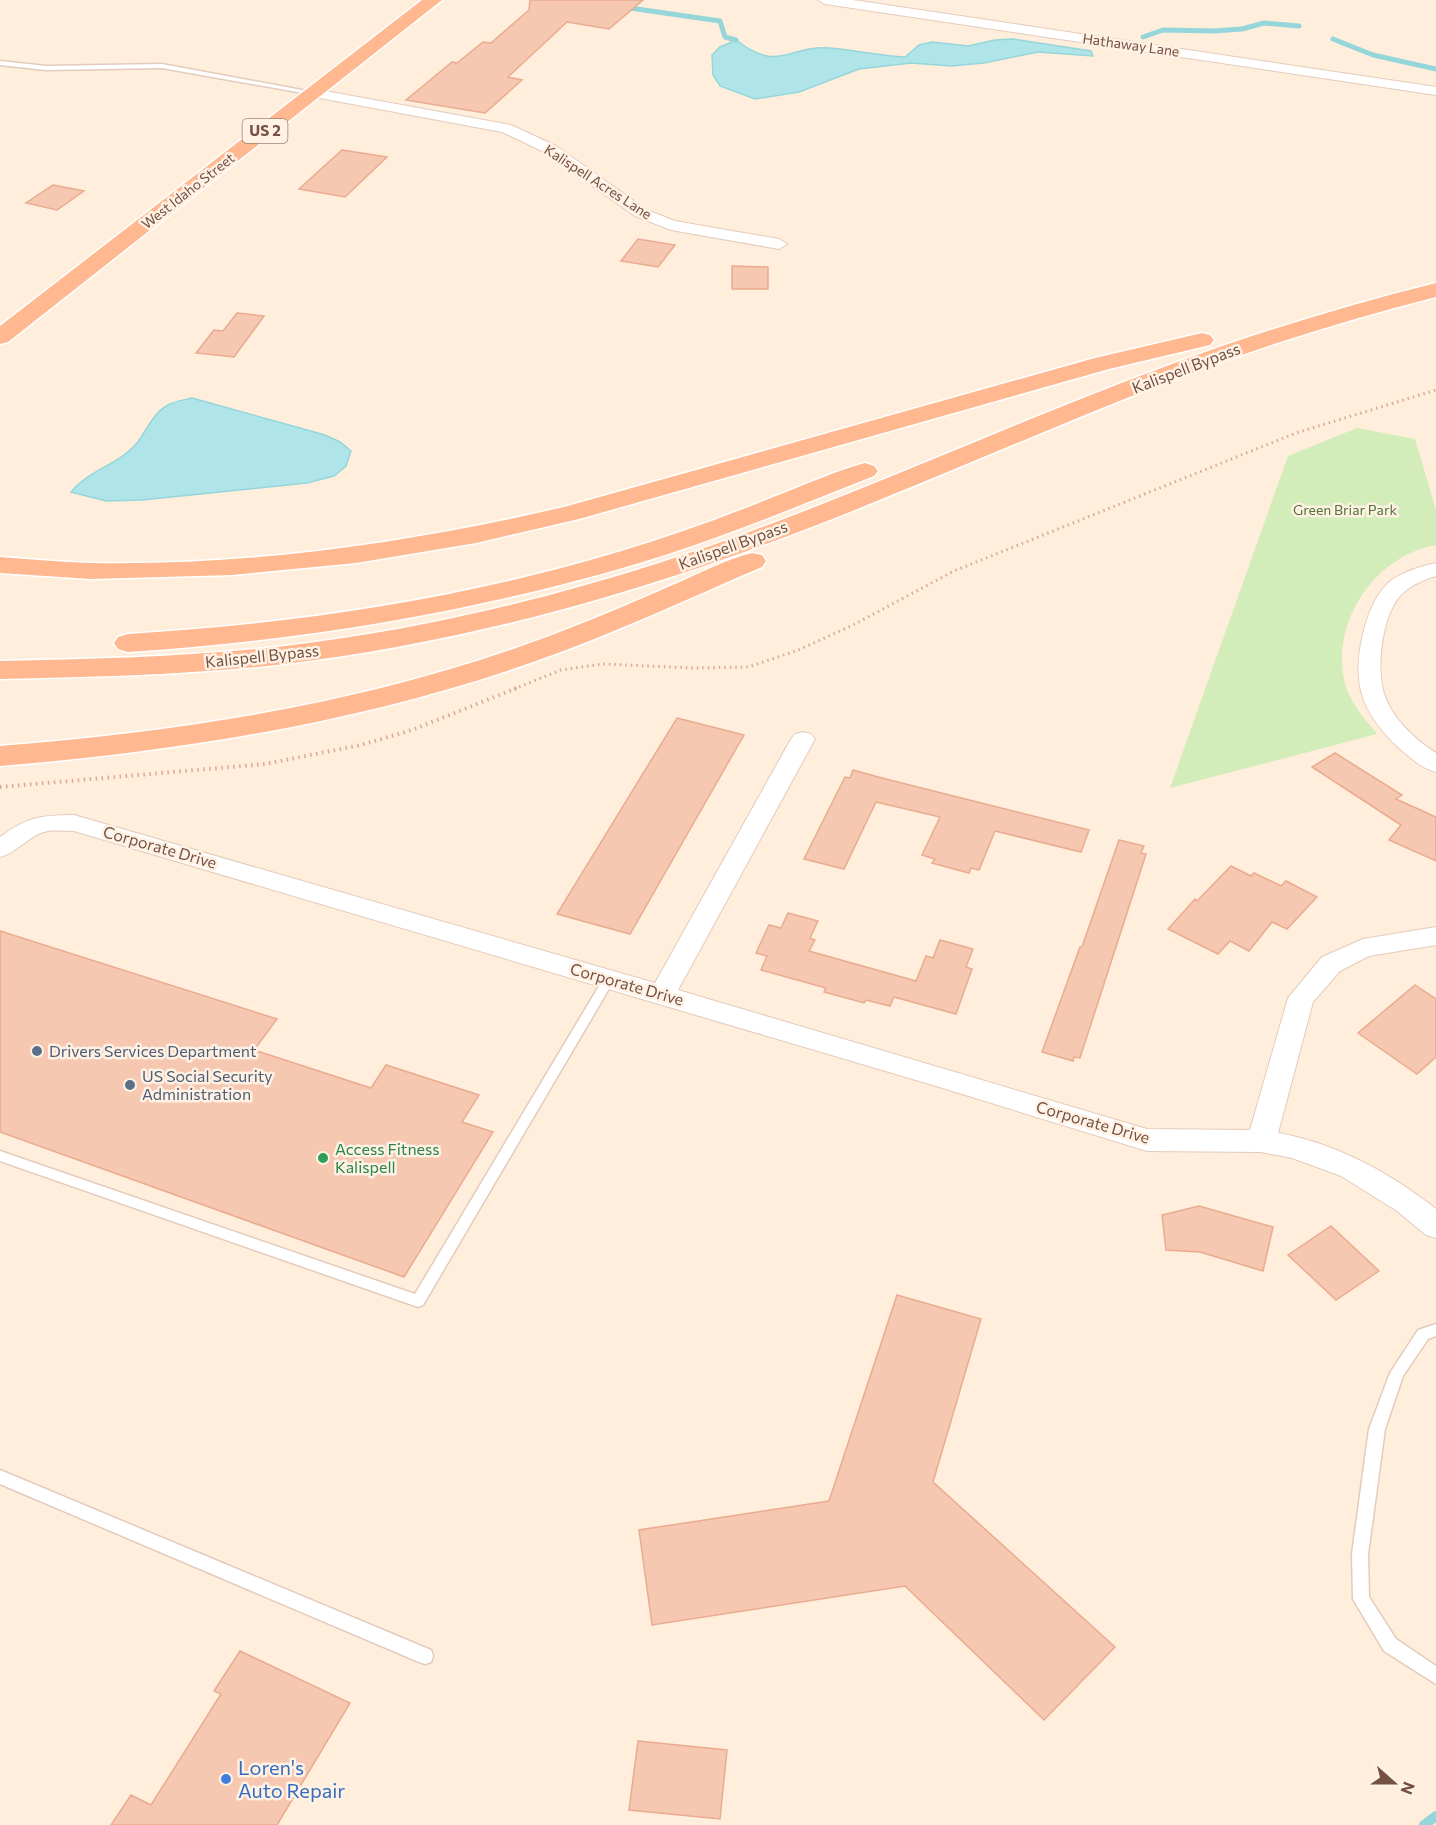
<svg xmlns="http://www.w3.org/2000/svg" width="1436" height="1825" font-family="Commissioner,sans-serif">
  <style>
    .green { fill: #d2ecba }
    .water { fill: #afe5e8; stroke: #95d6db; stroke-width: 1.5 }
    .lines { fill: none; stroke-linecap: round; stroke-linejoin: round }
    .stream-far1 { stroke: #95d6db; stroke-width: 5 }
    .stream { stroke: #95d6db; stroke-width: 10 }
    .building { fill: #f6c7b1; stroke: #eaab90; stroke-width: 1.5 }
    .service-casing { stroke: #e4cbbb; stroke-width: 3 }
    .minor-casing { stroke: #e4cbbb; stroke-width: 2 }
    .trunk-casing { stroke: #fff; stroke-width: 3 }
    .path-far1 { stroke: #daaa95; stroke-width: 3; stroke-dasharray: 1.5 4; stroke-linecap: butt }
    .path { stroke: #daaa95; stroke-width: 4; stroke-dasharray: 1.5 4.5; stroke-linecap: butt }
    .service { fill: #fff; fill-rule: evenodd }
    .minor { fill: #fff; fill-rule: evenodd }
    .trunk { fill: #ffb88f; fill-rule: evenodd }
    .service-dot { fill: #5c6f8a; stroke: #fff2e4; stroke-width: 2 }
    .leisure-dot { fill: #2e9e5b; stroke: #fff2e4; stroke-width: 2 }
    .shop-dot { fill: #3f7fe0; stroke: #fff2e4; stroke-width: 2 }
    .labels { text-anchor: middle; stroke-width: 5; stroke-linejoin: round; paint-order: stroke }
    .far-street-label { font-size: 14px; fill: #755143; stroke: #fff2e4 }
    .far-park-label { font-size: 14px; fill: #4f7638; stroke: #fff2e4 }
    .shield { fill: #fff2e4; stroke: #9e8173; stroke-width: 1.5 }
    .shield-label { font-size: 15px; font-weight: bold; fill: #755143 }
    .street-label { font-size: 16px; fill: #755143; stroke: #fff2e4 }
    .service-label { font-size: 16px; fill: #4e5e75; stroke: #fff2e4; text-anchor: start }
    .leisure-label { font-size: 16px; fill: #27864d; stroke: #fff2e4; text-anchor: start }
    .near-shop-label { font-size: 20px; fill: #366cbe; stroke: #fff2e4; text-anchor: start }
  </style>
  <rect width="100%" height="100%" fill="#feeedb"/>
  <path class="green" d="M1357,428L1415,439L1436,510V545C1374,556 1330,623 1345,684C1351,704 1364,718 1377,734L1170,788L1288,456Z"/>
  <path class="water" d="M1013,39L1091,51L1093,56L1038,52L984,63L951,66L911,63L859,69L799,92L755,99L720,86L713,75L712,55L720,47L736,40C780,74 788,45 829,48C855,50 879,56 905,57L919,45L932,42L968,46L995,40Z
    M192,398L325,435L340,442L351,451L346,466L334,476L307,483L142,500L106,501L71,492C90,469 119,465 137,443C148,429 153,412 170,404C176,401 185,400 192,398Z"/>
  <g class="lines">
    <path class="stream-far1" d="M623,7L720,21L725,37L736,40
      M1143,37L1163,30L1214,31L1242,29L1264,23L1299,26
      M1333,39L1373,55L1436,69"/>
    <path class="stream" d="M1424,1825L1436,1816"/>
  </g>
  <path class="building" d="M530,0H643L609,29L567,22L508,77L522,80L485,113L406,100L452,62L457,63L483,42L491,43L529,10Z
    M342,150L387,157L345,197L299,189Z
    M53,185L84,191L57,210L26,203Z
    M638,239L675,245L658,267L621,261Z
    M732,266L768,267V289H732Z
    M237,313L264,316L234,357L196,353L214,330L223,331Z
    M677,718L744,735L630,934L557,914Z
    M1335,753L1402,795L1396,799L1436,817V861L1389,840L1401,825L1312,767Z
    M853,770L882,778L1089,830L1081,852L995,831L979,870L971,868L969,873L932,863L935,859L922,855L940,817L876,802L844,869L804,859L845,777L850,778Z
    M1119,840L1144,846L1141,853L1146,854L1080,1058L1074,1057L1073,1061L1042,1052L1080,947H1082Z
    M1231,866L1251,876L1254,873L1281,886L1286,881L1317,897L1287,929L1272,922L1249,951L1230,941L1218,954L1168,929L1195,899L1197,901Z
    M788,913L818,921L810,938L815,940L809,951L916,981L926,956L933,958L940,940L973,949L966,967L972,969L956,1014L894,997L890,1006L866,1000L864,1003L824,992L826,988L761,970L767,956L756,953L769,925L781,928Z
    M0,931L277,1019L254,1050L371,1088L386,1065L479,1095L462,1122L493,1132L404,1277L0,1132Z
    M1415,985L1436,999V1057L1417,1074L1358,1033Z
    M1199,1206L1273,1227L1263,1271L1200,1252L1166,1250L1162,1215Z
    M1331,1226L1379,1271L1336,1300L1288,1255Z
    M897,1295L981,1319L933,1482L1115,1647L1044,1720L905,1586L652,1625L639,1530L829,1501Z
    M240,1651L350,1703L277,1825H111L131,1795L151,1805L221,1694L214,1691Z
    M638,1741L727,1750L720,1819L629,1810Z"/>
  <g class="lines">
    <defs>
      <path id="service" d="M0,61L46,66L162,64L318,93L314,95L162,68L46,70L0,65Z
        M609,974L613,976L615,979L613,982L423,1305L418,1307L0,1161V1151L415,1294L605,976Z
        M1436,1324V1336L1428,1339L1403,1376L1385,1429L1368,1554L1369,1597L1396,1639L1436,1666V1684L1384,1651L1353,1599L1352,1554L1369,1429L1390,1373L1418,1330Z
        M0,1470L431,1650L433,1656L431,1662L425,1664L419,1662L0,1484Z"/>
      <path id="minor" d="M818,0H853L1436,87V95L825,4Z
        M314,89L511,125L556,146L647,210L675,221L779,239L787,244L779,249L671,230L635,216L544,152L502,132L309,96L307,93Z
        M1436,563V576C1423,580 1409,586 1400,596C1381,618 1375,673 1386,699C1395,721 1416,740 1436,753V772C1421,768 1409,757 1398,747C1358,709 1351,678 1365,626C1370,609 1378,590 1393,579C1406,571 1421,566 1436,563Z
        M803,732L811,734L815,739L678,990L1147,1129L1250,1130L1288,998L1322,957L1363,939L1436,927V945L1369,956L1340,971L1313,1002L1278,1133C1336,1143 1390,1173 1436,1209V1238L1426,1235L1397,1211L1341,1176L1292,1158L1261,1152L1147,1151L936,1086L74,831C66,831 56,830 48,831C30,834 17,853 0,857V837C27,817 42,815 74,815L655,983L791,739L795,734Z"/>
      <path id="trunk" d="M422,0H442L8,342L0,344V326Z
        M1436,283V297C1346,320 1258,347 1171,381C1021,438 875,507 724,559C582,609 434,646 285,664C191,675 95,677 0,679V661C95,659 191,657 285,646C412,631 537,602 659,563C828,509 989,432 1156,370C1248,335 1341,307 1436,283Z
        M1202,333L1210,335L1214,340L1210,345L1109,369L579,519L476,543L356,563L232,575L91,579L0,573V557C30,559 61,562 91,563C250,566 409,543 564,507L1095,358Z
        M865,463L874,466L878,471L874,476C795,507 717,540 636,564C470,613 301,641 128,652L118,649L114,643L118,637L128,634C294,624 458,600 618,552C672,536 724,517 776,496C805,485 835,471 865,463Z
        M752,553L762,555L766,561L762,567C687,599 613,634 536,661C363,722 182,751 0,766V746C175,732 350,706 516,648C568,630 618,609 668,587C695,576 723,560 752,553Z"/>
    </defs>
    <use href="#service" class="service-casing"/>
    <use href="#minor" class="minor-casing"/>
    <use href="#trunk" class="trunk-casing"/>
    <path class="path-far1" d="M514,689L561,670L602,664L695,668L748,667L796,651L853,625L954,571L1296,433L1436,390"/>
    <path class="path" d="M0,787L265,764L361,745L412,730L517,688"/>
    <use href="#service" class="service"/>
    <use href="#minor" class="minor"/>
    <use href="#trunk" class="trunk"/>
  </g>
  <g class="service-dot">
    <circle cx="37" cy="1051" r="6"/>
    <circle cx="130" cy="1085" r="6"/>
  </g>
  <circle class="leisure-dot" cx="323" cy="1158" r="6"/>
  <circle class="shop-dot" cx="226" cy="1779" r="6"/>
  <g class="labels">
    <g class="far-street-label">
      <text transform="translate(1131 45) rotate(8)" y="5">Hathaway Lane</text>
      <text transform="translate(598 182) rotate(33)" y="5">Kalispell Acres Lane</text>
      <text transform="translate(188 191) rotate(-38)" y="5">West Idaho Street</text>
    </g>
    <g class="far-park-label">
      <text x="1345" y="515">Green Briar Park</text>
    </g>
    <rect class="shield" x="242.5" y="119" width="45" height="24" rx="4.5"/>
    <g class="shield-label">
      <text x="265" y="136">US 2</text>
    </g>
    <g class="street-label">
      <text transform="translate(1186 368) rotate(-21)" y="6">Kalispell Bypass</text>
      <text transform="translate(733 545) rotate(-20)" y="6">Kalispell Bypass</text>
      <text transform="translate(262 656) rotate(-6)" y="6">Kalispell Bypass</text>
      <text transform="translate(160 847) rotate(16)" y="6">Corporate Drive</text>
      <text transform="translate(627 984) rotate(16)" y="6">Corporate Drive</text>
      <text transform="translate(1093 1122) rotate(16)" y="6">Corporate Drive</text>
    </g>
    <g class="service-label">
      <text x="49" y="1057">Drivers Services Department</text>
      <text x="142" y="1082">US Social Security<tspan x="142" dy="18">Administration</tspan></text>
    </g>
    <g class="leisure-label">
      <text x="335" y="1155">Access Fitness<tspan x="335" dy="18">Kalispell</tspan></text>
    </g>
    <g class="near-shop-label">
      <text x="238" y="1775">Loren's<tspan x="238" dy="23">Auto Repair</tspan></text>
    </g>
  </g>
  <g transform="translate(1394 1783) rotate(111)" stroke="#fff2e4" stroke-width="4.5" paint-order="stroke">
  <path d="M0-4.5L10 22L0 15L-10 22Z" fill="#755143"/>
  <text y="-9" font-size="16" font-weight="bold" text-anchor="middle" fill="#755143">N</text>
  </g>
</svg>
